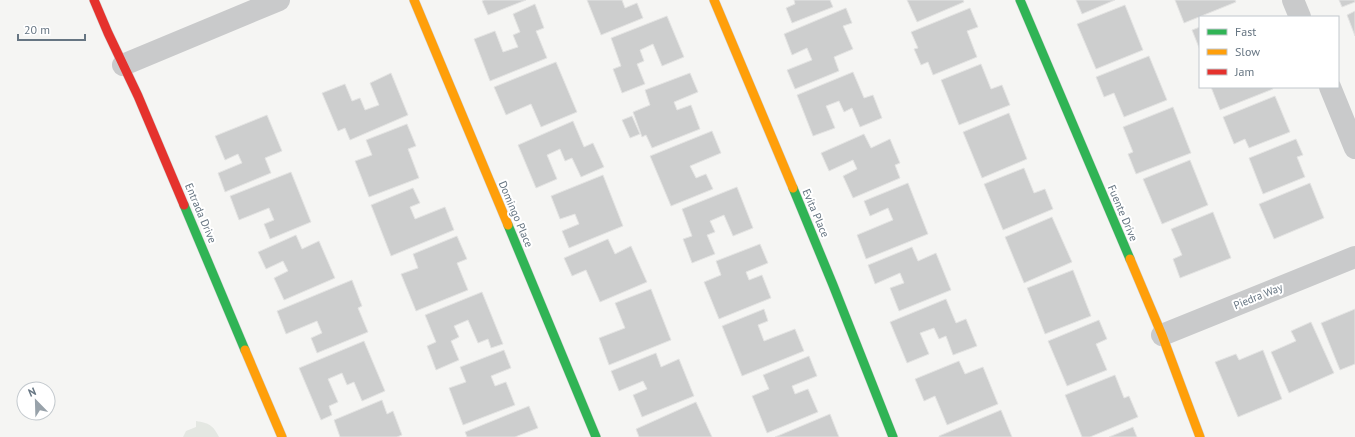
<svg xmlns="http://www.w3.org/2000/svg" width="1355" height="437" font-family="'PT Sans',sans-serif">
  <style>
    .green { fill: #e4e7e2 }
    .building { fill: #cdcece; stroke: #e4e4e3 }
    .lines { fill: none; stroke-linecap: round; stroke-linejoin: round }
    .fast-casing { stroke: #d1d1d1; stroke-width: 10 }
    .slow-casing { stroke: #d1d1d1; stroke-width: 10 }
    .jam-casing { stroke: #d1d1d1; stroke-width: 10 }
    .street { stroke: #c9cacb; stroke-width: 22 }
    .fast { stroke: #30b455; stroke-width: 9 }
    .slow { stroke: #ff9f0a; stroke-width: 9 }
    .jam { stroke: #e5322d; stroke-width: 9 }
    .labels { text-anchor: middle; stroke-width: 4; stroke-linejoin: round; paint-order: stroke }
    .street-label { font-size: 11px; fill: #667582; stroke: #fff }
  </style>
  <rect width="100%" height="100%" fill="#f5f5f3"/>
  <path class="green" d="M196,421C209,423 213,425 219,437H183L186,431L196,427Z"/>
  <path class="building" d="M484,0H526L488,15L482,1Z
    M587,0H622L625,8L637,3L643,18L601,35Z
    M794,0H830L833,7L792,23L786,8L795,4Z
    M907,0H963L964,2L917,22Z
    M1076,0H1115L1082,14Z
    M1175,0H1235L1236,2L1184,23Z
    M1339,0H1355V2L1342,7Z
    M535,4L544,28L536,31L547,58L490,81L474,39L495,31L503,52L518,47L513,35L520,32L513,14Z
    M1125,5L1143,50L1096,69L1077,24Z
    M846,8L852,23L843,26L853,49L834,57L839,71L795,89L787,70L812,60L807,48L792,55L784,34Z
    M970,8L978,27L967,31L977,57L933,75L928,62L921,65L914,49L918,48L911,32Z
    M1355,11V36L1347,15Z
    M667,16L684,57L662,66L653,44L640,50L644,61L637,64L645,84L622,93L613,69L621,66L611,38Z
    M1200,27V50L1192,30Z
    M1149,56L1167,100L1124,117L1114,93L1104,97L1096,77Z
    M556,62L577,112L541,127L531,104L506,115L494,87Z
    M981,64L991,89L1002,85L1010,105L959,125L941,80Z
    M853,72L864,98L873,95L882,118L860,127L852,108L844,112L839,101L826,106L835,128L813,136L797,95Z
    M391,73L408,115L350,140L345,128L338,131L322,93L345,84L352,101L360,98L365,110L379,105L370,83Z
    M690,73L698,92L674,102L677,110L691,105L700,129L652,148L646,135L642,137L633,112L650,105L645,90Z
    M1211,87H1272L1273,89L1220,110Z
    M1275,96L1290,132L1249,148L1245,139L1234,144L1223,117Z
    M1173,107L1191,153L1136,174L1128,154L1133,152L1123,127Z
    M1009,113L1027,159L982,178L963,132Z
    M267,115L282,151L265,158L271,173L225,192L218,173L242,163L238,154L225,160L215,136Z
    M632,116L640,134L630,138L622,120Z
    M573,121L584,147L593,143L604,167L581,177L572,158L565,161L560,149L547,155L557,179L536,188L518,145Z
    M407,124L416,146L408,149L419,178L369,197L355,161L372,155L366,140Z
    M712,131L721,153L690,166L696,178L706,174L713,189L671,206L650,156Z
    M864,134L871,148L890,139L900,163L895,165L900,178L853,198L843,176L857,169L853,160L829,171L821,153Z
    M1296,139L1303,155L1297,157L1305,177L1263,194L1249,158Z
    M1190,160L1208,205L1162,224L1143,179Z
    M1024,168L1034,193L1045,189L1053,209L1003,230L984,184Z
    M291,172L311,222L270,239L264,224L274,220L269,208L239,220L230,196Z
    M603,175L623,226L569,248L562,231L579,224L575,214L560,219L551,196Z
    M908,183L928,234L866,259L857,235L893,220L888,208L870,216L864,201Z
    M1310,183L1324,218L1274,239L1259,204Z
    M737,187L753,228L733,236L724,215L710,221L715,232L707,235L715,254L692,263L683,239L692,236L682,209Z
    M413,188L420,203L410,207L415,219L445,207L454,230L391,256L371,205Z
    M1213,212L1231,258L1180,278L1173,259L1182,255L1171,229Z
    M1052,217L1072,262L1024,283L1005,237Z
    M296,235L302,249L319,241L335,278L284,300L274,278L288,271L283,261L266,269L258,252Z
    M457,236L467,259L457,263L468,290L416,311L401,274L418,268L413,254Z
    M608,239L615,254L631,246L647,282L600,302L586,270L572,276L564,258Z
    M760,244L768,263L746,272L749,280L762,275L771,298L719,319L704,282L721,275L716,261Z
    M912,247L918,261L936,253L951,290L899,311L890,288L904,283L900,273L875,284L868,265Z
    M1073,270L1091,316L1045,334L1027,288Z
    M352,280L362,306L358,308L368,332L317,353L311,338L322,333L317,321L286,334L277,311Z
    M651,289L671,340L609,365L599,338L625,328L615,303Z
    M482,292L503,344L491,348L488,339L478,343L468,320L454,326L459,337L451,341L459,360L436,370L427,346L436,342L425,315Z
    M946,299L956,323L966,319L977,346L953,355L946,336L939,339L934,328L920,333L929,354L907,363L890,322Z
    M764,309L768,321L758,325L764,341L795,329L804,351L742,376L722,326Z
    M1355,309V364L1340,370L1321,323Z
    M1099,320L1107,339L1096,344L1107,370L1067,386L1048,341Z
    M1311,322L1334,373L1289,393L1271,352L1296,341L1291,331Z
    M364,341L385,391L362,401L354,382L347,385L342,373L328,379L338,402L329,406L332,415L321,420L299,368Z
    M504,350L511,368L491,376L495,386L506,382L515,405L463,425L449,388L466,382L460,367Z
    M1263,350L1282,399L1238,417L1215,362L1236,354L1239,360Z
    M656,353L661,367L679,359L694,396L642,417L633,395L647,389L643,381L619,391L611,371Z
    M809,356L817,376L792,386L795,394L808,389L818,412L767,433L752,396L769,389L763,375Z
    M959,361L965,374L983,367L998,404L947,425L935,396L924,401L915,379Z
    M1115,375L1124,398L1129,396L1138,417L1090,437H1082L1065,395Z
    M382,400L387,414L393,411L402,435L397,437H340L334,420Z
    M696,402L712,437H639L636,429Z
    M529,406L538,428L515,437H467L465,432Z
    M1001,410L1012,437H939V436Z
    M830,414L839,437H775Z
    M1133,427L1137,437H1109Z"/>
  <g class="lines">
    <defs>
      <path id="fast" d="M1020,0L1130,259
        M793,188L833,285L893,437
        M184,205L245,350
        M508,225L596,437"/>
      <path id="slow" d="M414,0L508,225
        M714,0L793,188
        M1130,259L1162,335L1200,437
        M245,350L282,437"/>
      <path id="jam" d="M94,0L108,33L138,96L184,205"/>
    </defs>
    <use href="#fast" class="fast-casing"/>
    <use href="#slow" class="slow-casing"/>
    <use href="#jam" class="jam-casing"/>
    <path class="street" d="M1293,0L1300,17
      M123,65L279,0
      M1330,87L1355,148
      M1162,335L1355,257"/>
    <use href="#fast" class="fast"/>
    <use href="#slow" class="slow"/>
    <use href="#jam" class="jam"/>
  </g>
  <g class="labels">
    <g class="street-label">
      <text transform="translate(201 213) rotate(67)" y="4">Entrada Drive</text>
      <text transform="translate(816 213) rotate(67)" y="4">Evita Place</text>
      <text transform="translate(1123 213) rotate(67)" y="4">Fuente Drive</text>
      <text transform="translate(516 214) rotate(67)" y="4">Domingo Place</text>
      <text transform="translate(1258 296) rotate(-22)" y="4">Piedra Way</text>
    </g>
  </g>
  <rect x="1199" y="16" width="140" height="72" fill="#ffffff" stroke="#c2c8cd"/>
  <rect x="1207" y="29" width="20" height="6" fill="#30b455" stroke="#c2c8cd"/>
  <text x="1235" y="36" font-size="12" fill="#667582">Fast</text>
  <rect x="1207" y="49" width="20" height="6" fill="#ff9f0a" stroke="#c2c8cd"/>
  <text x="1235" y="56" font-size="12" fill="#667582">Slow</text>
  <rect x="1207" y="69" width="20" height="6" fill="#e5322d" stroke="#c2c8cd"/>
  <text x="1235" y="76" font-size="12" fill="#667582">Jam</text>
  <g transform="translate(36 401) rotate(337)"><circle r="19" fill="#ffffff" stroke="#c2c8cd"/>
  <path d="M0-3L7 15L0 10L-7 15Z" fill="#98a2aa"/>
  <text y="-6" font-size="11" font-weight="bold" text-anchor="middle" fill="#667582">N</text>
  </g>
  <path d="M18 34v6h67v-6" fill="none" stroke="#667582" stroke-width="2"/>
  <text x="24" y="34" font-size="12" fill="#667582" stroke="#ffffff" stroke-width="3" paint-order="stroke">20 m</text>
</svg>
